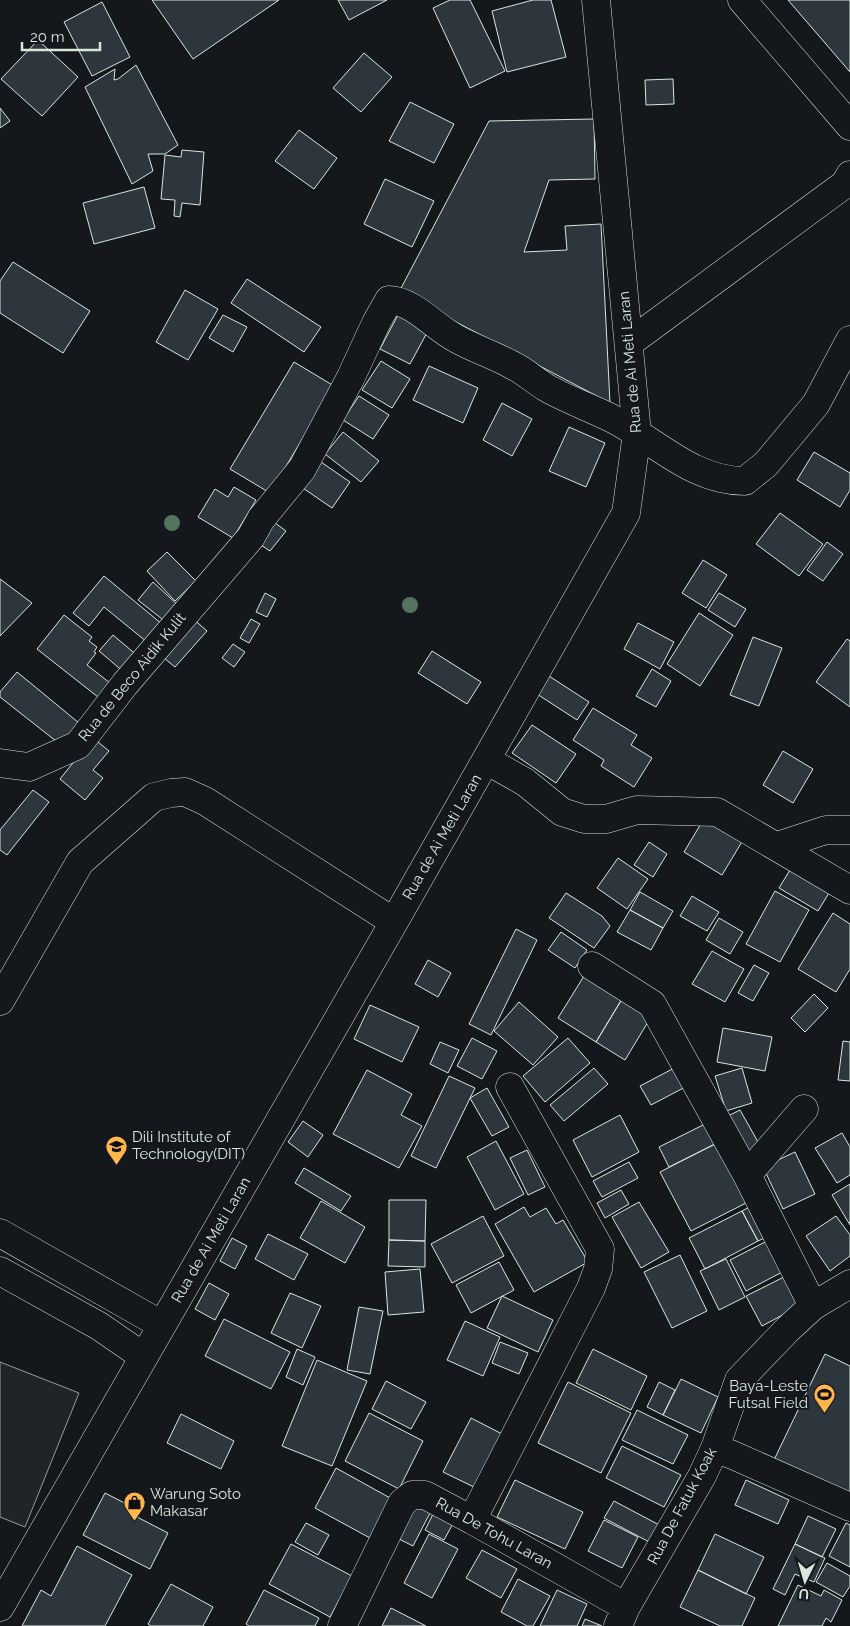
<svg xmlns="http://www.w3.org/2000/svg" width="850" height="1626" font-family="Raleway,sans-serif">
  <style>
    .green { fill: #202428; stroke: #939e99 }
    .building { fill: #2c363c; stroke: #d8e6dc }
    .lines { fill: none; stroke-linecap: round; stroke-linejoin: round }
    .minor-casing { stroke: #d8e6dc; stroke-width: 29 }
    .minor { stroke: #14181c; stroke-width: 28 }
    .tree { fill: #55745f }
    .labels { text-anchor: middle; stroke-width: 4; stroke-linejoin: round; paint-order: stroke }
    .street-label { font-size: 15px; fill: #d8e6dc; stroke: #14181c }
    .poi-label { font-size: 15px; fill: #d8e6dc; stroke: #14181c; text-anchor: start }
  </style>
  <rect width="100%" height="100%" fill="#14181c"/>
  <path class="green" d="M0,1362L79,1393L25,1527L0,1517Z"/>
  <path class="building" d="M152,0H279L193,59Z
    M338,0H387L349,20Z
    M450,0H470L505,71L470,88L433,8Z
    M533,0H551L566,57L507,72L492,11Z
    M788,0H850V72Z
    M102,2L130,57L92,76L64,22Z
    M38,40L78,77L42,116L1,79Z
    M364,53L392,77L361,112L333,88Z
    M136,65L178,145L165,154H148L153,171L132,184L85,87L115,69L114,80L118,79Z
    M673,79L674,104L646,105L645,80Z
    M410,102L454,124L434,163L389,141Z
    M0,108L10,121L0,128Z
    M594,119L595,179L549,180L524,252L567,250L565,226L601,224L610,403L399,292L489,121Z
    M299,130L337,158L314,189L275,161Z
    M182,150L204,152L200,205L182,203L180,217L174,216L175,200L161,199L165,155L181,157Z
    M385,179L434,201L412,247L364,224Z
    M144,187L155,228L94,244L83,203Z
    M13,262L90,311L63,353L0,313V281Z
    M247,279L321,327L304,352L231,303Z
    M185,290L218,309L188,360L156,342Z
    M399,313L429,329L410,364L380,349Z
    M223,315L247,327L233,352L209,338Z
    M381,361L410,379L392,408L362,390Z
    M294,362L334,386L270,493L230,469Z
    M429,366L478,388L463,423L413,400Z
    M359,396L389,415L373,439L343,420Z
    M502,403L532,419L512,456L483,440Z
    M569,427L605,443L586,487L549,471Z
    M343,432L379,461L361,482L325,454Z
    M814,452L850,473V490L840,507L797,480Z
    M318,460L350,482L332,508L300,486Z
    M234,487L256,500L233,538L198,517L215,489L228,497Z
    M780,513L823,544L799,576L756,544Z
    M271,520L286,531L270,551L255,541Z
    M827,542L843,554L823,581L807,570Z
    M167,552L196,581L175,601L147,571Z
    M703,560L727,575L706,608L682,593Z
    M104,576L162,624L147,642L104,607L89,626L73,613Z
    M0,579L32,603L0,636Z
    M153,582L181,608L167,623L138,600Z
    M265,593L276,599L267,617L256,612Z
    M719,593L746,609L735,627L708,610Z
    M699,613L733,635L700,686L667,664Z
    M64,615L92,637L89,641L97,647L94,652L96,653L87,665L110,683L98,697L37,649Z
    M190,616L207,631L175,667L158,653Z
    M251,619L260,624L249,643L240,638Z
    M638,623L674,642L660,669L624,649Z
    M113,635L139,657L125,673L99,651Z
    M753,637L782,648L759,706L730,695Z
    M847,639L850,641V707L816,682Z
    M233,644L245,652L234,667L222,658Z
    M432,651L481,682L467,704L418,673Z
    M652,669L671,681L656,707L636,696Z
    M17,672L79,723L61,745L0,697V692Z
    M549,676L589,702L577,720L537,694Z
    M593,708L637,735L631,745L652,758L634,787L601,766L604,760L573,740Z
    M532,725L576,754L556,783L512,753Z
    M93,738L109,751L93,770L103,778L85,800L60,779Z
    M783,751L813,769L793,803L763,785Z
    M33,790L49,802L7,855L0,850V830Z
    M705,817L743,840L722,875L684,852Z
    M649,842L667,854L653,877L634,865Z
    M618,858L648,879L627,909L597,888Z
    M793,865L832,888L818,911L779,888Z
    M775,891L809,910L780,962L746,944Z
    M640,892L673,911L663,928L630,910Z
    M566,893L602,916L610,926L594,948L549,918Z
    M692,896L719,912L707,931L680,916Z
    M630,910L663,928L651,950L617,932Z
    M833,913L850,924V969L836,992L798,969Z
    M719,918L743,932L730,954L706,940Z
    M516,929L537,940L491,1035L469,1024Z
    M561,932L587,950L575,968L548,950Z
    M712,951L744,969L725,1002L692,984Z
    M428,960L451,973L438,997L415,984Z
    M754,965L769,973L753,1001L738,993Z
    M584,976L622,999L596,1042L558,1018Z
    M814,994L828,1008L805,1032L791,1018Z
    M622,999L651,1017L625,1060L596,1042Z
    M519,1002L558,1037L533,1065L494,1031Z
    M370,1005L419,1027L402,1062L354,1039Z
    M723,1028L772,1037L765,1071L717,1062Z
    M472,1038L497,1051L482,1079L457,1066Z
    M568,1038L590,1063L545,1102L523,1076Z
    M843,1041L850,1042V1081L838,1080Z
    M440,1042L459,1050L448,1073L430,1064Z
    M680,1065L691,1084L651,1105L640,1086Z
    M594,1068L608,1084L564,1121L550,1105Z
    M742,1068L752,1103L726,1111L715,1076Z
    M367,1070L412,1094L401,1115L422,1126L399,1168L333,1134Z
    M449,1076L475,1088L436,1168L411,1156Z
    M487,1088L509,1127L492,1136L470,1098Z
    M740,1110L762,1149L744,1159L722,1119Z
    M620,1115L639,1152L592,1177L573,1140Z
    M303,1121L323,1135L308,1157L288,1142Z
    M707,1123L717,1143L669,1167L659,1147Z
    M842,1133L850,1147V1175L837,1183L815,1148Z
    M496,1141L524,1194L495,1210L467,1157Z
    M717,1143L748,1202L691,1231L660,1172Z
    M527,1150L545,1187L528,1195L510,1158Z
    M795,1152L815,1194L783,1209L763,1167Z
    M629,1162L638,1178L602,1197L593,1181Z
    M304,1168L351,1196L341,1211L295,1183Z
    M850,1184V1225L832,1195Z
    M621,1190L629,1204L605,1218L597,1203Z
    M389,1200H426L425,1241L389,1240Z
    M321,1201L365,1227L345,1263L300,1238Z
    M639,1202L669,1252L641,1268L612,1217Z
    M757,1203L773,1234L758,1241L742,1211Z
    M524,1207L530,1217L546,1208L556,1224L563,1220L588,1262L534,1292L495,1224Z
    M742,1211L758,1241L705,1269L689,1238Z
    M483,1216L504,1256L452,1283L431,1244Z
    M836,1216L850,1235V1256L830,1271L806,1236Z
    M268,1234L308,1254L294,1280L255,1259Z
    M232,1238L247,1246L235,1269L220,1261Z
    M771,1239L788,1269L746,1291L730,1260Z
    M389,1240L425,1241V1267L388,1266Z
    M680,1255L707,1311L672,1328L644,1272Z
    M726,1259L745,1297L719,1310L700,1271Z
    M499,1262L514,1290L471,1313L456,1285Z
    M420,1269L424,1312L388,1315L385,1272Z
    M790,1274L805,1303L762,1326L746,1296Z
    M209,1283L229,1294L215,1320L195,1309Z
    M290,1293L321,1306L302,1348L271,1333Z
    M502,1296L553,1320L538,1352L487,1328Z
    M359,1307L383,1311L370,1374L347,1370Z
    M224,1319L290,1352L271,1389L205,1356Z
    M465,1321L500,1337L483,1376L447,1360Z
    M500,1342L528,1353L519,1374L492,1363Z
    M297,1349L315,1357L303,1385L286,1377Z
    M593,1349L647,1376L631,1410L576,1383Z
    M825,1354L850,1366V1499L773,1462Z
    M317,1360L367,1381L332,1466L282,1446Z
    M681,1379L718,1397L701,1433L663,1415Z
    M386,1381L426,1402L411,1429L372,1409Z
    M568,1382L631,1413L601,1473L538,1443Z
    M659,1382L675,1390L663,1415L647,1407Z
    M637,1410L688,1435L673,1464L622,1440Z
    M369,1413L423,1441L399,1489L345,1461Z
    M181,1414L234,1441L221,1469L167,1443Z
    M471,1418L506,1436L478,1489L443,1472Z
    M622,1446L681,1475L664,1507L606,1478Z
    M336,1468L392,1499L370,1538L315,1508Z
    M515,1480L583,1512L565,1549L497,1517Z
    M746,1480L789,1500L778,1524L735,1505Z
    M105,1493L140,1511L137,1517L168,1533L150,1569L83,1535Z
    M614,1501L663,1527L653,1544L604,1518Z
    M415,1502L431,1511L413,1546L397,1538Z
    M436,1508L456,1518L444,1540L425,1530Z
    M808,1516L836,1529L822,1557L795,1544Z
    M604,1520L638,1537L622,1568L588,1551Z
    M306,1523L329,1535L318,1555L295,1542Z
    M846,1523L850,1525V1567L829,1556Z
    M429,1534L458,1549L432,1598L404,1583Z
    M715,1534L764,1557L746,1594L698,1570Z
    M291,1544L352,1576L330,1617L269,1584Z
    M795,1544L825,1558L814,1582L795,1574L785,1595L773,1589Z
    M77,1546L132,1575L105,1626H22L41,1590L51,1596Z
    M482,1550L517,1569L501,1598L466,1578Z
    M827,1563L850,1576V1586L843,1597L816,1582Z
    M698,1570L755,1598L742,1626H720L680,1607Z
    M518,1579L550,1596L533,1626H527L501,1612Z
    M171,1584L213,1607L203,1626H151L148,1624Z
    M798,1585L821,1596L824,1590L842,1600L831,1622L826,1618L822,1626H778Z
    M264,1590L319,1618L315,1626H249L246,1624Z
    M557,1590L587,1604L577,1626H540Z
    M391,1608L426,1626H382Z
    M585,1619L602,1626H582Z"/>
  <g class="lines">
    <defs>
      <path id="minor" d="M742,0L850,126
        M629,343L845,184L850,175
        M486,760L525,782L562,812L584,819H606L637,810L717,812L850,890
        M0,763L29,767L78,745L125,684L251,537L261,519L302,469L351,377L376,323L389,300C414,301 435,328 457,339C475,349 494,355 512,365C525,371 535,381 547,388C568,400 591,408 613,419C657,442 693,481 745,481L766,464L816,404L850,340
        M777,846L826,830H850
        M592,966L652,1004L747,1175L813,1306
        M0,1001L80,862L154,797L171,793L185,792L205,801L394,922
        M747,1175L804,1109
        M0,1233L162,1325
        M0,1271L99,1326L144,1357
        M715,1448L735,1456L850,1507
        M472,1520L591,1288L598,1269L600,1249L510,1087
        M0,1607L394,922L626,513L637,433L596,0
        M342,1626L402,1503L412,1495H425L472,1520L626,1607
        M618,1626L626,1607L702,1476L715,1448L739,1380L788,1329L813,1306L850,1284"/>
    </defs>
    <use href="#minor" class="minor-casing"/>
    <use href="#minor" class="minor"/>
  </g>
  <g class="tree">
    <circle cx="172" cy="523" r="8"/>
    <circle cx="410" cy="605" r="8"/>
  </g>
  <defs>
    <symbol id="university-pin" viewBox="-11 -11 22 30"><path d="M0 17L-7.5 6A9.5 9.5 0 1 1 7.5 6Z" fill="#ffb74d" stroke="#14181c"/><path d="M0-5L7-2L0 1L-7-2ZM-4 1L0 2.5L4 1V4Q0 6-4 4Z" fill="#111"/></symbol>
    <symbol id="stadium-pin" viewBox="-11 -11 22 30"><path d="M0 17L-7.5 6A9.5 9.5 0 1 1 7.5 6Z" fill="#ffb74d" stroke="#14181c"/><path d="M0-5a6.5 5 0 1 0 0 10a6.5 5 0 1 0 0-10ZM-3.5-1.8h7v3.6h-7Z" fill="#111"/></symbol>
    <symbol id="shop-pin" viewBox="-11 -11 22 30"><path d="M0 17L-7.5 6A9.5 9.5 0 1 1 7.5 6Z" fill="#ffb74d" stroke="#14181c"/><path d="M-5-2.5h2.3a2.7 3.5 0 0 1 5.4 0H5L5.5 6h-11ZM-1.5-2.5h3a1.5 2.3 0 0 0-3 0Z" fill="#111"/></symbol>
  </defs>
  <g fill-rule="evenodd">
    <use href="#university-pin" x="104" y="1134" width="25" height="34"/>
    <use href="#stadium-pin" x="812" y="1382" width="25" height="34"/>
    <use href="#shop-pin" x="122" y="1490" width="25" height="34"/>
  </g>
  <g class="labels">
    <g class="street-label">
      <text transform="translate(630 362) rotate(-95)" y="5">Rua de Ai Meti Laran</text>
      <text transform="translate(132 677) rotate(-51)" y="5">Rua de Beco Aidik Kulit</text>
      <text transform="translate(442 837) rotate(-60)" y="5">Rua de Ai Meti Laran</text>
      <text transform="translate(211 1240) rotate(-60)" y="5">Rua de Ai Meti Laran</text>
      <text transform="translate(682 1506) rotate(-62)" y="5">Rua De Fatuk Koak</text>
      <text transform="translate(494 1533) rotate(29)" y="5">Rua De Tohu Laran</text>
    </g>
    <g class="poi-label">
      <text x="132" y="1142">Dili Institute of<tspan x="132" dy="17">Technology(DIT)</tspan></text>
      <text x="808" y="1391" text-anchor="end">Baya-Leste<tspan x="808" dy="17">Futsal Field</tspan></text>
      <text x="150" y="1499">Warung Soto<tspan x="150" dy="17">Makasar</tspan></text>
    </g>
  </g>
  <g transform="translate(805 1581) rotate(185)" stroke="#14181c" stroke-width="4" paint-order="stroke">
  <path d="M0-4L9 19L0 12L-9 19Z" fill="#d8e6dc"/>
  <text y="-8" font-size="14" font-weight="bold" text-anchor="middle" fill="#d8e6dc">U</text>
  </g>
  <path d="M22 42v8h78v-8" fill="none" stroke="#d8e6dc" stroke-width="2.5"/>
  <text x="30" y="42" font-size="15" fill="#d8e6dc" stroke="#14181c" stroke-width="4" paint-order="stroke">20 m</text>
</svg>
